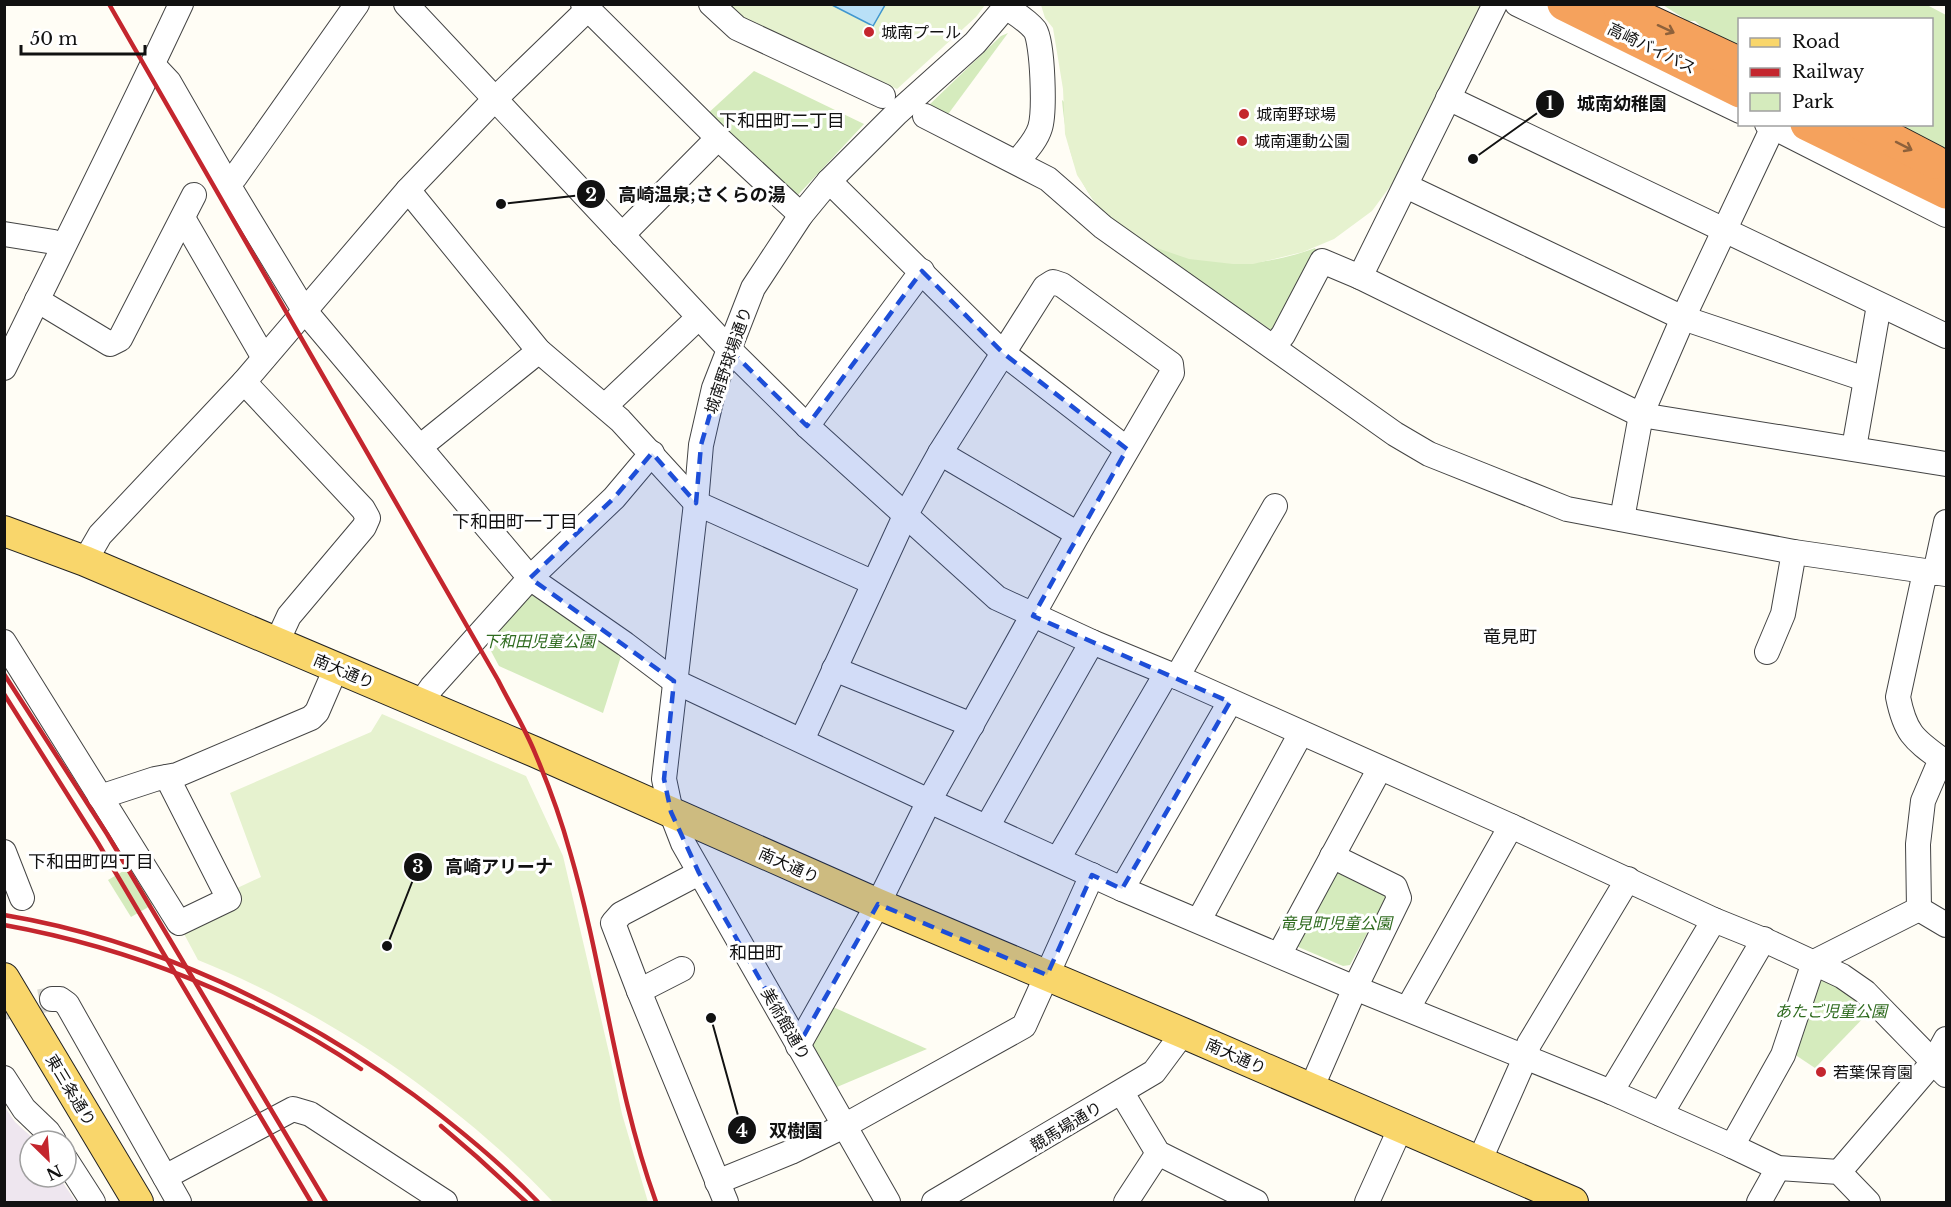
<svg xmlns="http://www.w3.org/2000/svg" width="1951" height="1207" font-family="'Libre Baskerville','Noto Sans JP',serif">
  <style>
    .industrial { fill: #eee6ef }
    .green { fill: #d5ebbd }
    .pitch { fill: #e6f2cf }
    .water { fill: #b9e0f7; stroke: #3f96cf; stroke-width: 1.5 }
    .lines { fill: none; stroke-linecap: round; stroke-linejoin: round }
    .minor-tunnel { stroke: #dbdad3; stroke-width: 24; stroke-dasharray: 24 12; stroke-linecap: butt }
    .minor-casing { stroke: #444; stroke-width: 26 }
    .major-casing { stroke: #222; stroke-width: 32 }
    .highway-casing { stroke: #222; stroke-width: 35 }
    .minor { stroke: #fff; stroke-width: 24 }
    .major { stroke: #f9d66b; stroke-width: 30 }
    .highway { stroke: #f5a25d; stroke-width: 33 }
    .rail { stroke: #c4262e; stroke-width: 4.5 }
    .oneway { stroke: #8e613b }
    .marked { fill: #1d4ed8; fill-opacity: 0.2; stroke: #1d4ed8; stroke-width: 4.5; stroke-dasharray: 12 8; stroke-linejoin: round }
    .poi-dot { fill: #c4262e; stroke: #fff; stroke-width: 2 }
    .labels { text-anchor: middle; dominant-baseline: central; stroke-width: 6; stroke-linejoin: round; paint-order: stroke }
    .poi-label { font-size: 16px; fill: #111; stroke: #fff; text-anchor: start }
    .street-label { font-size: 16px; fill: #111; stroke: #fff }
    .park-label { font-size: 16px; font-style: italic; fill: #2f6b1f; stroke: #fff }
    .neighbourhood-label { font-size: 18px; fill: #111; stroke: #fff }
    .leader { fill: none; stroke: #111; stroke-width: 2 }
    .callout-dot { fill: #111; stroke: #fff; stroke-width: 2 }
    .mark-label { font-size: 18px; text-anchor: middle; font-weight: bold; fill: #fff }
    .callout-label { font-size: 18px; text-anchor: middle; font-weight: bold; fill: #111; stroke: #fff; stroke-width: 6; stroke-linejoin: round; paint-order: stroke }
  </style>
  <rect width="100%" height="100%" fill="#fffdf5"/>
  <path class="industrial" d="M4,1106L15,1122L36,1141H30V1177H59L76,1202H5Z"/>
  <g class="green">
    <path d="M1663,5H1927L1946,15V162L1873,125L1932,124V20H1740L1739,55L1722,46L1695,21H1688Z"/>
    <path d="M1008,33L946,117L928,106L1001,36Z"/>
    <path d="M754,71L864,124L797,196L705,116Z"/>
    <path d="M1062,100L1234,264C1261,263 1289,258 1315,248L1318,254L1277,328L1271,330L1251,316L1248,320L1151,250V246C1087,213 1068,169 1062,100Z"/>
    <path d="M535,587L622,653L603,713L499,666L484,638Z"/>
    <path d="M137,863L159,901L131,917L108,880Z"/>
    <path d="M1333,863L1388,894L1350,965L1343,966L1289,943Z"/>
    <path d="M1814,972L1837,982L1870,1011L1815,1068L1788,1050Z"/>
    <path d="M833,1007L927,1049L837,1087L811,1046Z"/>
  </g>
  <g class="pitch">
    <path d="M1489,4L1397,177L1372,211L1334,239L1303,252L1253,264H1233L1189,259L1151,246L1139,240L1105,213L1092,198L1077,175L1065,134L1063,89L1053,28L1045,18L1041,5Z"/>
    <path d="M724,5H985L976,17L897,89L751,26Z"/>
    <path d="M382,714L526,776L563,856L610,1057L622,1114L648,1202H553C459,1102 326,1011 198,960L183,932L240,907L233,890L261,877L230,793L371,732Z"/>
  </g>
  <path class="water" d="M832,5L885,4V5L873,26Z"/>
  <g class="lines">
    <path class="minor-tunnel" d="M4,1008L52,999"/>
    <g class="minor-casing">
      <g id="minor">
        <path d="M406,4L729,349L807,426L997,598L1092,642L1177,677L1511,826L1714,920L1771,943L1842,976L1865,992L1946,1075"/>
        <path d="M583,4L718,138L801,215"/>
        <path d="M711,4L737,28L883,96"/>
        <path d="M1517,4L1740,111"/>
        <path d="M1006,7C1016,14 1027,20 1035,30C1043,43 1045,113 1040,128C1036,141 1025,152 1017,162"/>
        <path d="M153,65L169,82L227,183L304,310L530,578L625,644L674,681L929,801L1122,889L1355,988L1611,1092L1732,1146L1778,1168L1839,1172L1868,1202"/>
        <path d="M1448,98L1946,336"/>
        <path d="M925,116L1048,179L1103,227L1395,434L1429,454L1567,509L1794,552L1946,574"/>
        <path d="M1767,124L1946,215"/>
        <path d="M829,181L1003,353L1127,449"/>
        <path d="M227,183L235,177L357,4"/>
        <path d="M1406,186L1683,318L1865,379"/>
        <path d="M408,190L539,351L620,420L696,503L874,583"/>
        <path d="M183,218L264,358"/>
        <path d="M4,234L54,242L61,249"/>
        <path d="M622,235L718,138"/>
        <path d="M1360,277L1495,4"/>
        <path d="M37,300L110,344L120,339L194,195"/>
        <path d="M1274,346L1283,335L1322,261L1360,277L1641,415L1946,464"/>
        <path d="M4,368C63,247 124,126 181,4"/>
        <path d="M244,382L363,509L368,518L364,527L289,616L277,642"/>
        <path d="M605,406L698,318"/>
        <path d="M807,426L922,271"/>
        <path d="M421,446L539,351"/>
        <path d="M1854,448L1879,305"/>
        <path d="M940,453L1078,534"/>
        <path d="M1622,519L1641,415L1683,318L1773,127"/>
        <path d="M85,561L100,535L244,382L408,190L495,99L588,9"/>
        <path d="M1935,573L1946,522"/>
        <path d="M4,642L179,923L229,899L167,777"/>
        <path d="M1767,652L1783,614L1794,552"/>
        <path d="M834,669L972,725"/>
        <path d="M1177,677L1275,506"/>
        <path d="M420,704L432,687L530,578L614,498L652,453"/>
        <path d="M100,797L155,779L177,775L311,718L317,712L336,668"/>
        <path d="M987,827L1092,642"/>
        <path d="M4,852L22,898"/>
        <path d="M1058,859L1166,674"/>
        <path d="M699,873L621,914L613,923L639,991L726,1202"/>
        <path d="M1122,889L1230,702"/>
        <path d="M1919,909L1946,925"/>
        <path d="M1199,920L1301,733"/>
        <path d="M1279,955L1380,768"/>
        <path d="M639,991L682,969"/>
        <path d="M52,999H60L67,1004L179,1202"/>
        <path d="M1408,1008L1511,826"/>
        <path d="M798,1046L878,904L929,801L1078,534L1172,373L1171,364L1062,285L1053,282L1045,287L940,453L905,516L802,740"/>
        <path d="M4,1078L24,1109L48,1132L54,1141"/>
        <path d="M1311,1089L1355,988L1399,898L1395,887L1332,856"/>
        <path d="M1611,1092L1714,920"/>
        <path d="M1122,1093L1158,1153L1256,1202"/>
        <path d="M1661,1114L1764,939"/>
        <path d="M1732,1146L1783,1055L1814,962L1919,909L1918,844L1923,801L1941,759C1913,739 1905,732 1898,697L1925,572"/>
        <path d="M66,1160L93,1202"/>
        <path d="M1479,1162L1525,1058L1529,1044L1628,879"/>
        <path d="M1839,1172L1934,1061L1946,1039"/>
        <path d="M165,1177L293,1109L310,1114L445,1202"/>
        <path d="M717,1182L791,1152L844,1126L1024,1026L1092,875"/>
        <path d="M888,1202L683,843L671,812L664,779L696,503L701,445L714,388L753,288L801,215L829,181L897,113L975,43L1008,4"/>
        <path d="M934,1202L1154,1072L1183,1033"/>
        <path d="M1126,1202L1158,1153"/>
        <path d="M1367,1202L1400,1129"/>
        <path d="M1759,1202L1778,1168"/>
      </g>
    </g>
    <g class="major-casing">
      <g id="major">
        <path d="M4,531L85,561L535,752L878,904L1183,1033L1573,1202"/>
        <path d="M4,978L138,1202"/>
      </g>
    </g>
    <g class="highway-casing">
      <g id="highway">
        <path d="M1564,4L1740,91"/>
        <path d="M1620,8L1740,64"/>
        <path d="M1807,124L1946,192"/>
        <path d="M1862,124L1935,162"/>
      </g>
    </g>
    <use href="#minor" class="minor"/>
    <use href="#major" class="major"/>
    <use href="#highway" class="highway"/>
    <g class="rail">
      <path d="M109,4L498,680C510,704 525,728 535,753C549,786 561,819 570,852C604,968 615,1089 656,1202"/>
      <path d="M4,674L107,834L326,1202"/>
      <path d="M4,694L98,843L311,1202"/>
      <path d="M4,915C153,940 293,1007 414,1095C458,1128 500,1162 538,1202"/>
      <path d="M4,925C131,948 254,997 361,1069"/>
      <path d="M441,1126L477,1157L526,1202"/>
    </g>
  </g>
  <defs><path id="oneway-shaft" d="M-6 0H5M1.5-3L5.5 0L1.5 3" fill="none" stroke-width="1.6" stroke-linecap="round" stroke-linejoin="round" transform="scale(1.5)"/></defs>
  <g class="oneway">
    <use href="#oneway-shaft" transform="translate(1666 29) rotate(25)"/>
    <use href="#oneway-shaft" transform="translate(1904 146) rotate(27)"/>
  </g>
  <path class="marked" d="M922,271L1003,353L1127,449L1033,616L1230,702L1122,889L1092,875L1047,975L878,904L798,1046L699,873L671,812L664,779L674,681L530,578L614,498L652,453L696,503L701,445L729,349L807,426Z"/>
  <g class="poi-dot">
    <circle cx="869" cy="32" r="6"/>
    <circle cx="1244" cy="114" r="6"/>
    <circle cx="1242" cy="141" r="6"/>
    <circle cx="1821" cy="1072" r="6"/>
  </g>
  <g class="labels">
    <g class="poi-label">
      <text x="881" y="32">城南プール</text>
      <text x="1256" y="114">城南野球場</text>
      <text x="1254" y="141">城南運動公園</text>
      <text x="1833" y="1072">若葉保育園</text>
    </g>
    <g class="street-label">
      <text transform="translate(1652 48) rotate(26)">高崎バイパス</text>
      <text transform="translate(728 360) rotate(-71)">城南野球場通り</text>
      <text transform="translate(344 671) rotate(23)">南大通り</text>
      <text transform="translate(789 865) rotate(24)">南大通り</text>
      <text transform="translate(786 1024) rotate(60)">美術館通り</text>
      <text transform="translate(1236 1056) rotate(24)">南大通り</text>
      <text transform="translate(71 1090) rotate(59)">東三条通り</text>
      <text transform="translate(1066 1126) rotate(-31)">競馬場通り</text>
    </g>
    <g class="park-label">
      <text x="539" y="641">下和田児童公園</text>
      <text x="1336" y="923">竜見町児童公園</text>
      <text x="1831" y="1011">あたご児童公園</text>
    </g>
    <g class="neighbourhood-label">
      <text x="782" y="121">下和田町二丁目</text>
      <text x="515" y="522">下和田町一丁目</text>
      <text x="1510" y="637">竜見町</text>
      <text x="91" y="862">下和田町四丁目</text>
      <text x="756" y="953">和田町</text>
    </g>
  </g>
  <path class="leader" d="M1473 159L1550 104M501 204L591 194M387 946L418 867M711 1018L742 1130"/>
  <g class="callout-dot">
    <circle cx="1473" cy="159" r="6"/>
    <circle cx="501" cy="204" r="6"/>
    <circle cx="387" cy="946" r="6"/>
    <circle cx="711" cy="1018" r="6"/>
    <circle cx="1550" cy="104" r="15"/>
    <circle cx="591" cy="194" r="15"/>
    <circle cx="418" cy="867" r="15"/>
    <circle cx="742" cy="1130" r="15"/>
  </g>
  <g class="mark-label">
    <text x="1550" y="110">1</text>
    <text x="591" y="201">2</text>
    <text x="418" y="873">3</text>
    <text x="742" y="1137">4</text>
  </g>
  <g class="callout-label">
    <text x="1622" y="110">城南幼稚園</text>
    <text x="702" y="201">高崎温泉;さくらの湯</text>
    <text x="499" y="873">高崎アリーナ</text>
    <text x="796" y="1137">双樹園</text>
  </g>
  <rect width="1951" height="1207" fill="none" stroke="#111111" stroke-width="12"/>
  <rect x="1738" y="18" width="195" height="108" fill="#ffffff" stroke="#a0a0a0" stroke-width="1.5"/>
  <rect x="1750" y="38" width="30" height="9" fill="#f9d66b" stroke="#a0a0a0" stroke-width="1.5"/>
  <text x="1792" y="48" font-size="18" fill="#111111">Road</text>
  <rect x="1750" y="68" width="30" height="9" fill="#c4262e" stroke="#a0a0a0" stroke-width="1.5"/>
  <text x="1792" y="78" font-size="18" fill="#111111">Railway</text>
  <rect x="1750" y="93" width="30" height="18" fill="#d5ebbd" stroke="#a0a0a0" stroke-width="1.5"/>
  <text x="1792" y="108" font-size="18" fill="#111111">Park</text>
  <g transform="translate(48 1159) rotate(155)"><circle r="28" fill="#ffffff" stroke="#a0a0a0" stroke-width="1.5"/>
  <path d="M0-4.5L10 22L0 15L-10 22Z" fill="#c4262e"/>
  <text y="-9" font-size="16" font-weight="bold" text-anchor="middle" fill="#111111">N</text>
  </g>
  <path d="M21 45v9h124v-9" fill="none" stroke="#111111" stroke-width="3"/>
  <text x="30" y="45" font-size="18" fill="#111111" stroke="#ffffff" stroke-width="4.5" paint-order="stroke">50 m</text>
</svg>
